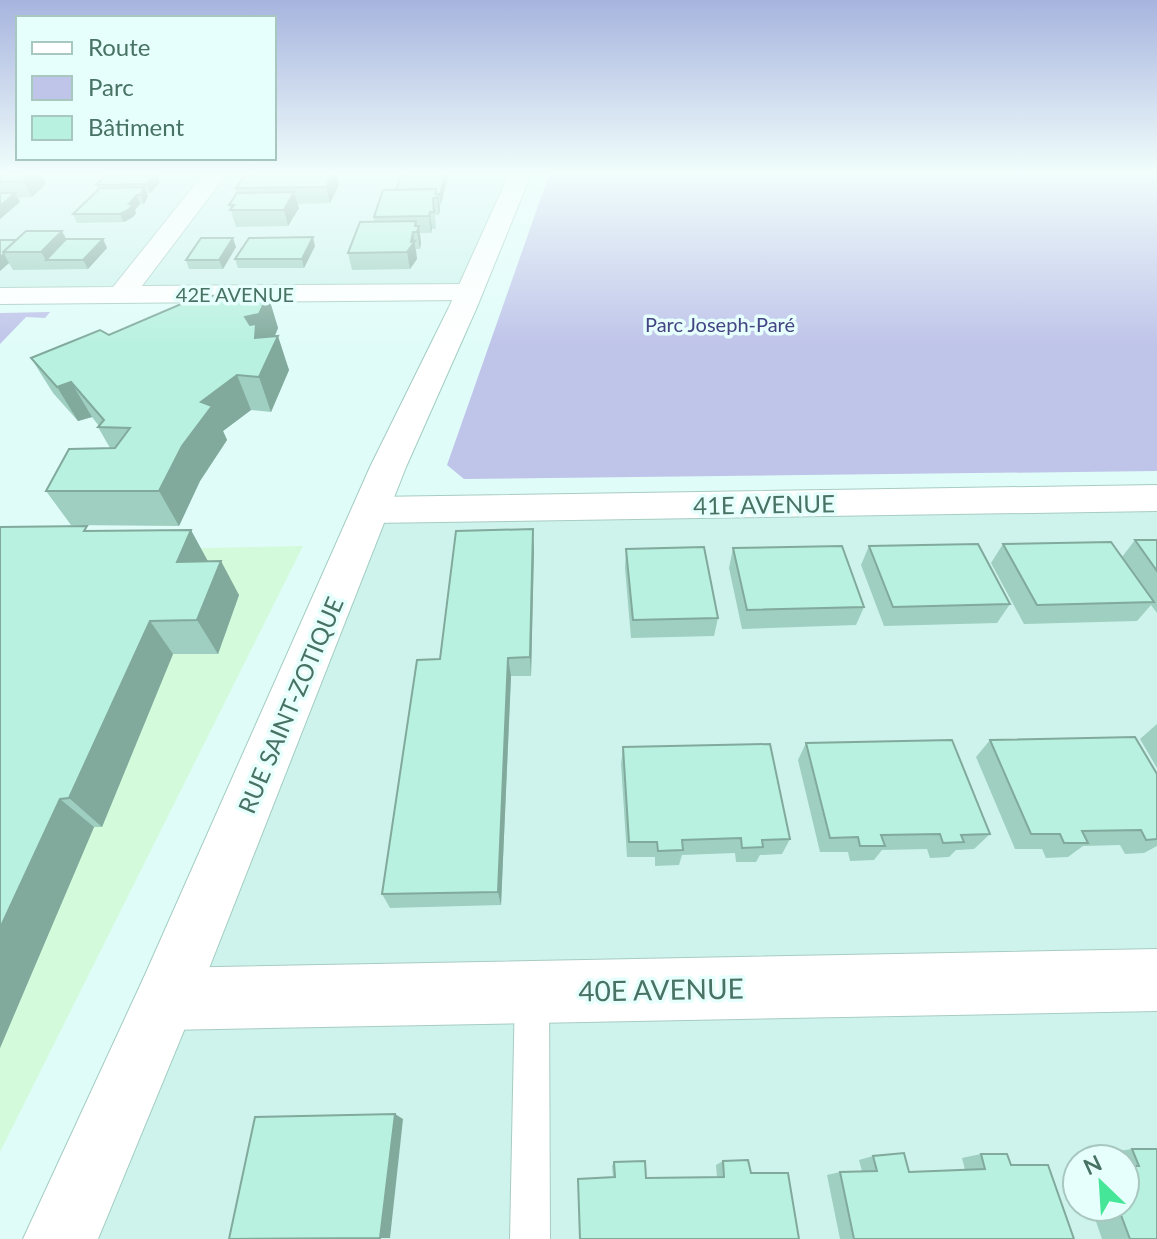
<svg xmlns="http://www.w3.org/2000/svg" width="1157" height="1239" font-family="Lato,sans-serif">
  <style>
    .residential { fill: #cef3ed; fill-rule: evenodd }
    .medical { fill: #d3fada }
    .green { fill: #bfc4e9 }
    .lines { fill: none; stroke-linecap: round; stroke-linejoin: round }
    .lane-casing { stroke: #a7ccc2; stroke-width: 2 }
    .street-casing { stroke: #a7ccc2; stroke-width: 2 }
    .secondary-casing { stroke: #a2cdc1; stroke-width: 2 }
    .lane { fill: #fff; fill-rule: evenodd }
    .street { fill: #fff; fill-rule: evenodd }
    .secondary { fill: #fff; fill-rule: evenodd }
    .wall { fill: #9ecfc0 }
    .shaded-wall { fill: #81a99c }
    .building { fill: #b8f1df; stroke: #81a99c; stroke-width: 2 }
    .labels { text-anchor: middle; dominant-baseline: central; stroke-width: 7; stroke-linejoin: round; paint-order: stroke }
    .far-street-label { font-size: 20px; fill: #487263; stroke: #e6fffc }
    .far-park-label { font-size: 20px; fill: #454583; stroke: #e6fffc }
    .street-label { font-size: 24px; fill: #487263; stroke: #e6fffc }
    .near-street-label { font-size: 28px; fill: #487263; stroke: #e6fffc }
  </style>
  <rect width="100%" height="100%" fill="#e0fcf9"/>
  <g class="residential">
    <path d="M0,172H521L469,292L0,297Z"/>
    <path d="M1157,484V1239H53L371,510ZM1077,1159H1125V1207H1077Z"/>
  </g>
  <path class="medical" d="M303,546L0,1152V552Z"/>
  <g class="green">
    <path d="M550,172H1157V471L464,479L447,465Z"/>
    <path d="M50,312L45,318L26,317L0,344V313Z"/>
  </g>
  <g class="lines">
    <g class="lane-casing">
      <path id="lane" d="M532,975L544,980L549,992L550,1239H510L515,992L520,980Z"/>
    </g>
    <g class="street-casing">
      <g id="street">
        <path d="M205,172H228L142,286L469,284L479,286L483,292L479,298L469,300L0,304V288L113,287Z"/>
        <path d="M1157,485V511L371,523L357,519L352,510L357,501L371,497Z"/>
        <path d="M1157,949V1011L166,1030L144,1021L135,999L144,977L166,968Z"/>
      </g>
    </g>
    <g class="secondary-casing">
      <path id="secondary" d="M510,172H532L477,307L406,467L197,999L98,1239H23L144,977L370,467L449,307Z"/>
    </g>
    <use href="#lane" class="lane"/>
    <use href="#street" class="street"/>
    <use href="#secondary" class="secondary"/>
  </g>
  <g class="wall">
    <path d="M0,172H67H40L46,184L32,197L18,198L20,202L0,219Z"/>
    <path d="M82,172H122L120,174H83Z"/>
    <path d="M129,172H185L183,174H157L160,182L151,193H146L148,196L144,204H140L135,210L136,213L133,217L124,222L77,223L73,214L98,190L96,185L130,174Z"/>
    <path d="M247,172H336L339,185L330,203L297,204L299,208L288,226L236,227L229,205L237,193L236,188Z"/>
    <path d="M402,172H449L441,204H440L439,215H435L436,229H432L431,233H420L421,243L420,249H416L417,259L410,269L352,270L348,253L374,222V217L396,190Z"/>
    <path d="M103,239L107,248L88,269L13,270L9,263L0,271V240Z"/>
    <path d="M315,246L304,268H238L235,259Z"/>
    <path d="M236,247L223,269H189L186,260Z"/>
    <path d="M268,295L278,328L275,336L289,370L271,412L251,410L223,431L227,440L200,481L179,526L71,525L46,491L110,448L98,427L99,426L92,417L78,421L53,393L31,358Z"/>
    <path d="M91,531L209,561L239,595L218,654H173L102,827H94L0,1048Z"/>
    <path d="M1135,540H1157V613L1151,605L1137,621L1024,624L991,563L1003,544L1122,557Z"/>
    <path d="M869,546L1010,604L997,623L884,626L861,565Z"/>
    <path d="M733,548L864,607L856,625L742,629L729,568Z"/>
    <path d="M534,549L531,676H511L501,905L390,908L382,894L440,659Z"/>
    <path d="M626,549L718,618L714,636L631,638L625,568Z"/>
    <path d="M1157,724V768L1140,739Z"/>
    <path d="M990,740L1157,774V846L1144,853L1125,854L1120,845L1083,846L1068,857L1046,858L1042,849H1015L976,757Z"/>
    <path d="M806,743L990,834L974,849L956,850L949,857L930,858L927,849L882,850L874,860L850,861L848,852H820L798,760Z"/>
    <path d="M623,747L790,839L782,854L760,855L756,862H736L735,853L682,855L679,865L655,866V857H627L621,764Z"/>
    <path d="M1132,1149H1157V1239H1102L1091,1207H1125V1159H1108L1105,1153Z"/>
    <path d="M981,1154L1011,1165L1074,1239H840L827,1175L840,1172L862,1171L859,1160L873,1156L909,1172L965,1170L962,1158Z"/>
    <path d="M723,1161L751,1173L799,1239L613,1177L612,1166L614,1162L646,1178L717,1177L716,1165Z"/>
  </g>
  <g class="shaded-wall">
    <path d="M33,172H40L46,184L32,197L23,181Z"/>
    <path d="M334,172H336L339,185L330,203L326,187Z"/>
    <path d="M446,172H449V173L441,204L440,195Z"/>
    <path d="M156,174L160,182L151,193L147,184Z"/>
    <path d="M144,187L148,196L144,204L141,195Z"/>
    <path d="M294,192L299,208L288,226L284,210Z"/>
    <path d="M15,193L20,202L0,219V206Z"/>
    <path d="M438,194L440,210L439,215L437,198Z"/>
    <path d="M137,195L140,204L135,210L136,213L133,217L124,222L120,214Z"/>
    <path d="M430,212L432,229L431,233L429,216Z"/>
    <path d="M416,221L417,231L419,226L421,243L420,249L417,232L415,226Z"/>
    <path d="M62,231L71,248L46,260L41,252Z"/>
    <path d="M413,232L417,259L410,269L407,252Z"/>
    <path d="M313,237L315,246L304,268L302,259Z"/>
    <path d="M233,238L236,247L223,269L219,260Z"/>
    <path d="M103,239L107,248L88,269L83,260Z"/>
    <path d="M4,254L9,263L0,271V257Z"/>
    <path d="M268,295L278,328L270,347L278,336L289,370L271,412L259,377L245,317Z"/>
    <path d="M237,375L251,410L223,431L227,440L200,481L179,526L159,491L201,402Z"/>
    <path d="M71,382L92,417L78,421L57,387Z"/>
    <path d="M533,529L534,549L531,676L530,657Z"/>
    <path d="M191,530L210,565L177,562Z"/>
    <path d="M221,561L239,595L218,654L197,620Z"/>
    <path d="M150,621L173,654L102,827L69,798Z"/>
    <path d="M508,658L511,676L501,905L498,892Z"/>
    <path d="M60,799L94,827L0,1048V928Z"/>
    <path d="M395,1114L403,1119L390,1238H380Z"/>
  </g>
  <g class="building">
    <path d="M0,172H33L23,181L0,182Z"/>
    <path d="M247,172H334L326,187L236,188Z"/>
    <path d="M402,172H446L440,195L436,194V189L396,190Z"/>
    <path d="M156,174L147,184L96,185L106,175Z"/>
    <path d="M144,187L141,195H137L129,204H133L129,209L120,214H73L100,188Z"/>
    <path d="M436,189L435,194H438L437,198H433L434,212H430L429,216L374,217L383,190Z"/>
    <path d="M294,192L284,210H230L234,205H229L237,193Z"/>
    <path d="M0,193H15L0,206Z"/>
    <path d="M416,221L415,226H419L417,232H413L411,242L415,241L407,252L348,253L360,222Z"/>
    <path d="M26,231H62L41,252H3Z"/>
    <path d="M313,237L302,259H235L249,238Z"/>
    <path d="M201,238H233L219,260H186Z"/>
    <path d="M66,239H103L83,260H46Z"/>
    <path d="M0,240H16L3,252L4,254L0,257Z"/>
    <path d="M268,295L259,314L245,317L250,325L256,324L255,338L278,336L259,377L237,375L201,402L212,406L182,446L159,491H46L69,449L115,448L130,428L98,427L104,420L71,382L57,387L31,358L100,330L109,335L186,302L190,296Z"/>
    <path d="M87,526L84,531L191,530L177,562L221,561L197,620L150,621L69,798L60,799L0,928V527Z"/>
    <path d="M533,529L530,657L508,658L498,892L382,894L417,660L440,659L456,531Z"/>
    <path d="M1135,540H1157V571Z"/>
    <path d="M1111,542L1154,602L1037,605L1003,544Z"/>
    <path d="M978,544L1010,604L893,607L869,546Z"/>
    <path d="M842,546L864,607L747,610L733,548Z"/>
    <path d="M704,547L718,618L633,620L626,549Z"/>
    <path d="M1135,737L1157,774V839L1146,840L1141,830L1082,831L1088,843H1064L1060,834H1031L990,740Z"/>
    <path d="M952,740L990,834L961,835L964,842L943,843L940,834L881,835L885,846H860L858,837L830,838L806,743Z"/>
    <path d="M770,744L790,839L762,840L763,847L742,848L741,838L682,840L683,850L658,851L657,842H629L623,747Z"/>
    <path d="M395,1114L380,1238L229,1239L255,1117Z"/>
    <path d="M1132,1149H1157V1239H1130L1118,1207H1125V1166H1139Z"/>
    <path d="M904,1153L909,1172L985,1169L981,1154H1007L1011,1165H1048L1074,1239H854L840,1172L877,1171L873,1156Z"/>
    <path d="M748,1160L751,1173H788L799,1239H580L578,1179L615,1177L614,1162L645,1161L646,1178L724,1177L723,1161Z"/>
  </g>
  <linearGradient id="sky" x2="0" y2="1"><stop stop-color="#a7b4de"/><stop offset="0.5" stop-color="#f1fefc"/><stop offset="1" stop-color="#f1fefc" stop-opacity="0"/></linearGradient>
  <rect width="1157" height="346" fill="url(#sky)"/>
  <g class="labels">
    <g class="far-street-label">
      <text x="235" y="294">42E AVENUE</text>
    </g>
    <g class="far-park-label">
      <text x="720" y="324">Parc Joseph-Paré</text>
    </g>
    <g class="street-label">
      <text transform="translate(764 504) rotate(-1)">41E AVENUE</text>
      <text transform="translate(290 705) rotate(-67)">RUE SAINT-ZOTIQUE</text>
    </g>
    <g class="near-street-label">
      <text transform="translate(661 989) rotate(-1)">40E AVENUE</text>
    </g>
  </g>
  <rect x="16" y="16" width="260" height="144" fill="#e6fffc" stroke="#a7c7bf" stroke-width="2"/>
  <rect x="32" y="42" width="40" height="12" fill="#ffffff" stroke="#a7c7bf" stroke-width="2"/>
  <text x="88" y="56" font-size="24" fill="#487263">Route</text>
  <rect x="32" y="76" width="40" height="24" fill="#bfc4e9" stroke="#a7c7bf" stroke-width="2"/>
  <text x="88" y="96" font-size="24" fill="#487263">Parc</text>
  <rect x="32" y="116" width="40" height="24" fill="#b8f1df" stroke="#a7c7bf" stroke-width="2"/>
  <text x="88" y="136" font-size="24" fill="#487263">Bâtiment</text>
  <g transform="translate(1101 1183) rotate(335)"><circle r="38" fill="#e6fffc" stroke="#a7c7bf" stroke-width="2"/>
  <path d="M0-6L14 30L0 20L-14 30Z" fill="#45e698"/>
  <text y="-12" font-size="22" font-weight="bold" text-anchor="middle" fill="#487263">N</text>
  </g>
</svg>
